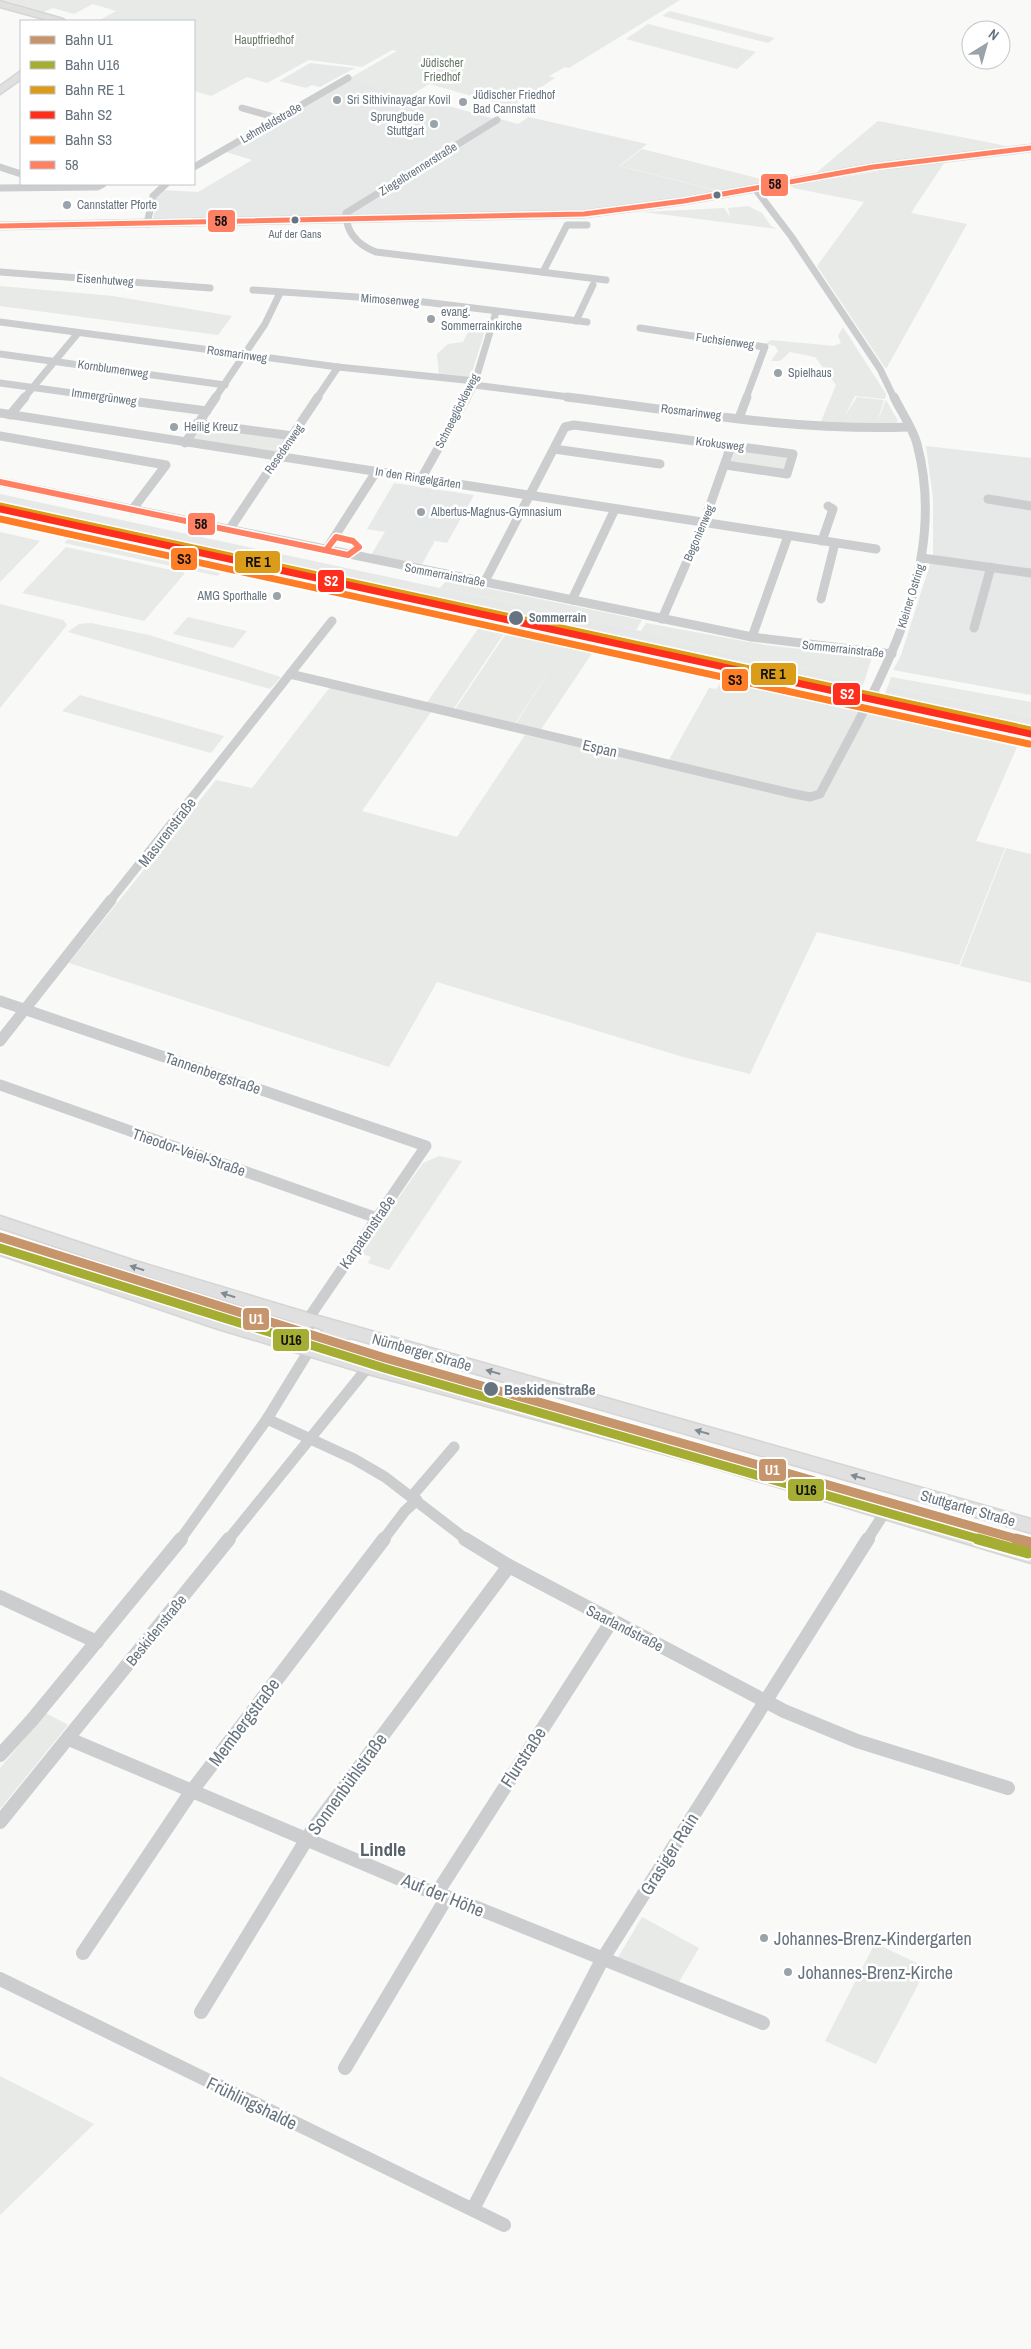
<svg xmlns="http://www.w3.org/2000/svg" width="1031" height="2349" font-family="'Archivo Narrow',sans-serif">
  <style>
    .built { fill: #e7e9e8 }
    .green { fill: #e7eae6 }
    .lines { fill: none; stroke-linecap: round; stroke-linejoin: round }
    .secondary-casing { stroke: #d5d5d6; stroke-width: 3 }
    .street-far3 { stroke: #cbcdce; stroke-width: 7 }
    .street-far2 { stroke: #cbcdce; stroke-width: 9 }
    .street-far1 { stroke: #cbcdce; stroke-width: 11 }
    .street { stroke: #cbcdce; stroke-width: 14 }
    .secondary { fill: #e0e0e1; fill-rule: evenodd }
    .bus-1-far1-casing { stroke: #fff; stroke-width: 8 }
    .bus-1-casing { stroke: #fff; stroke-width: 9 }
    .bus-1-far1 { stroke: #ff8062; stroke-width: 5 }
    .bus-1 { stroke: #ff8062; stroke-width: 6 }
    .rail-1-far1-casing { stroke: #fff; stroke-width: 12 }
    .rail-1-casing { stroke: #fff; stroke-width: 15 }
    .rail-2-far1-casing { stroke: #fff; stroke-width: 12 }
    .rail-2-casing { stroke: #fff; stroke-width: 15 }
    .rail-3-casing { stroke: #fff; stroke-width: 10 }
    .rail-4-casing { stroke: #fff; stroke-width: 10 }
    .rail-5-casing { stroke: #fff; stroke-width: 10 }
    .rail-1-far1 { stroke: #c7956c; stroke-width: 9 }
    .rail-1 { stroke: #c7956c; stroke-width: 11 }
    .rail-2-far1 { stroke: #a5ae32; stroke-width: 9 }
    .rail-2 { stroke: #a5ae32; stroke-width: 11 }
    .rail-3 { stroke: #da9c19; stroke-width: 7 }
    .rail-4 { stroke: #ff2e1d; stroke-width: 7 }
    .rail-5 { stroke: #ff7d24; stroke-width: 7 }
    .oneway { fill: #7f8a93 }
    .poi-dot { fill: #9aa3a9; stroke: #fff; stroke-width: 2 }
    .bus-dot { fill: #67747f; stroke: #fff; stroke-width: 2 }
    .labels { text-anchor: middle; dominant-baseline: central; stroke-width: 5; stroke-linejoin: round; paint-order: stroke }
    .far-bus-label { font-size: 11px; fill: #67747f; stroke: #fff }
    .far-park-label { font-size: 12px; fill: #687866; stroke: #fff }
    .far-poi-label { font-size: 12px; fill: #67747f; stroke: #fff; text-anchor: start }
    .far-street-label { font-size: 12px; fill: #67747f; stroke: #fff }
    .far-stop-label { font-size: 12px; font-weight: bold; fill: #67747f; stroke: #fff; text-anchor: start }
    .street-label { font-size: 15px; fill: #67747f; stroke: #fff }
    .stop-label { font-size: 15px; font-weight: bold; fill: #67747f; stroke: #fff; text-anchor: start }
    .near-street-label { font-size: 18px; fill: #67747f; stroke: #fff }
    .near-poi-label { font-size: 18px; fill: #67747f; stroke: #fff; text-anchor: start }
    .near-neighbourhood-label { font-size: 19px; font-weight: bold; fill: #59626b; stroke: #fff }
    .line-badge { stroke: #fff; stroke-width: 2 }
    .badge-label { font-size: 14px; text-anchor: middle; font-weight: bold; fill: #fff }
    .pale-badge-label { font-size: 14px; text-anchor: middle; font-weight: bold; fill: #111 }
  </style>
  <rect width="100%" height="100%" fill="#f9f9f8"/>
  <g class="built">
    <path d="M310,63L355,68L320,87L312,85L306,88L279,81Z"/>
    <path d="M350,78L498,120L500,119L518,124L529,117L647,144L619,166L722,192L635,206L550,214L153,221L156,196L160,190L198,192L252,160L226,152Z"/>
    <path d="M926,446L1031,458V695L893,670L901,655L933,555V499Z"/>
    <path d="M394,483L474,495L447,543L435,541L422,564L371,555L385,532L367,529Z"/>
    <path d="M0,494L641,631L665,637L664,639L864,682L855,699L637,651L619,648L617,650L354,591L356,588L0,513Z"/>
    <path d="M888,686L1031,717V739L879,705Z"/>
  </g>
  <g class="green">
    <path d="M3,0H680L569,68L565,67L549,76L555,78L511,107L429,84L410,96L350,78L397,51L392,50L362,67L309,60L267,83L247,77L211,96L194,91V21H98L116,11L93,4L74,14L53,8L44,12Z"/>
    <path d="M670,11L775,38L768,43L662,16Z"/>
    <path d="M648,24L756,52L737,69L626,39Z"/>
    <path d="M878,121L1007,146L816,173Z"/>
    <path d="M642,149L773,182L723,192L620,166Z"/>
    <path d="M946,160L911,213L967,224L886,369L817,266L864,202L793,188L792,186Z"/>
    <path d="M748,206L762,213L771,226L777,229L643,212L724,208L730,217L728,208Z"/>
    <path d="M0,286L113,296L232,316L218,335L0,306Z"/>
    <path d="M473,322L487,324L470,379L439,376L437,354L448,344L463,342Z"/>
    <path d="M843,327L886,394L885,399L855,396L844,417L857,397L884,400L877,422L886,400L898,421L892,425L820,424L836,385L815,357L790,352L780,361H771L778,351L775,346L765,344L771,340L834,346L841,343L838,336Z"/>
    <path d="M197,423L293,436L278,456L185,443Z"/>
    <path d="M731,446L793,454L787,474L726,465Z"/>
    <path d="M0,532L40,541L0,582Z"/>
    <path d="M68,539L220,573L218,576L64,543Z"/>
    <path d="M66,547L185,573L144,621L22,593Z"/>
    <path d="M447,580L642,620L636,630L440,588Z"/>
    <path d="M0,604L63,620L67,625L0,708Z"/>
    <path d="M188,617L247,631L233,648L173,634Z"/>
    <path d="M91,623L149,635L281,677L270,689L68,632L79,624Z"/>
    <path d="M482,623L507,629L453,710L426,704Z"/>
    <path d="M646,623L765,645L872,657L864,682L663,639L664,637L641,631Z"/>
    <path d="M509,629L595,649L540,731L515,725L556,660L514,725L454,711Z"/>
    <path d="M637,651L855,699L851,706H848L634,657Z"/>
    <path d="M891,677L1031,702V717L888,686Z"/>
    <path d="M723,680L1017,747L976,841L1005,848L959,965L817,932L750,1074L683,1057L437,982L389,1067L69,963L216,780L252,788L330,687L431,712L362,811L457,837L525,735L665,767L709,688L716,689Z"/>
    <path d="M80,695L224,736L211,753L62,711Z"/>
    <path d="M879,705L1031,739V748L875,713Z"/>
    <path d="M1006,848L1031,854V983L960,966Z"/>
    <path d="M439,1156L462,1161L389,1270L368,1263L371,1257L360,1253L423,1163Z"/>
    <path d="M46,1713L68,1725L0,1809V1768Z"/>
    <path d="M642,1917L699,1948L679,1982L617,1959Z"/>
    <path d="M875,1943L927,1968L876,2064L825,2041Z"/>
    <path d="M0,2076L94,2124L0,2215Z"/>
  </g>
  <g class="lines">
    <g class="secondary-casing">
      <g id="secondary">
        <path d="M0,1L63,19L65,21H51L0,7Z"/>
        <path d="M21,71V79L0,94V86Z"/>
        <path d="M1031,145V151L873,170L684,204L584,217L0,229V223L584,211L684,198L873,164Z"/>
        <path d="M0,1216L132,1260L308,1313L1031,1519V1533L351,1338L330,1342L324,1347L708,1452L1031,1547V1563L708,1466L368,1374L218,1329L0,1255V1243L266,1330L286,1327L295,1322L120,1268L0,1228ZM312,1326L324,1330L307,1342L293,1338L302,1334Z"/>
      </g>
    </g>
    <g class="street-far3">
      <path d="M242,108L278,118"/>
      <path d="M497,120L346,213C346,233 358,245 376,252L606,280"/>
      <path d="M0,167L21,174"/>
      <path d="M194,167L348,78"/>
      <path d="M0,188L97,187L103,184"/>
      <path d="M756,190L791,236L880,369L894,398"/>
      <path d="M147,224L153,196L166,184"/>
      <path d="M0,272L210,288"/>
      <path d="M543,272L567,225H587"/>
      <path d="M253,290L416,301L587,322"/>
      <path d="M576,321L593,285"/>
      <path d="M0,322L338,367L475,381"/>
      <path d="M640,328L765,347L746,398"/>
      <path d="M0,354L225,385"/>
      <path d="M0,383L109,398"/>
      <path d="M474,385L577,398"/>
      <path d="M24,398L78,333"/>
      <path d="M215,398L265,324L280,293"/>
      <path d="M317,398L338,367"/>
      <path d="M467,398L474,385L496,312"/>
    </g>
    <g class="street-far2">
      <path d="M100,397L207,411"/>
      <path d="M567,397C680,411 794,431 908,427"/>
      <path d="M0,413L876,549"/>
      <path d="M10,415L25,397"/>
      <path d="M739,418L747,397"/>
      <path d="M197,423L293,436"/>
      <path d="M0,436L166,465L132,510"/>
      <path d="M185,443L216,397"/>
      <path d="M554,449L660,464"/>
      <path d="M421,479L467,397"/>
      <path d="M0,482L752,637L892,654"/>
      <path d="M988,499L1031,506"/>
      <path d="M229,530L318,397"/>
      <path d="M822,541L833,509L828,506"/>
      <path d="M326,550L376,472"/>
      <path d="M922,558L1031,573"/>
      <path d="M484,583L565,427L574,425L793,454L787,474L726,465"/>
      <path d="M821,599L835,543"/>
      <path d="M572,600L615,509"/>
      <path d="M662,619L704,522L731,446"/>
      <path d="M974,628L991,567"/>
      <path d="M752,637L788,536"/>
      <path d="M290,674L790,793L810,797L820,794C876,686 951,571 917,444C913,428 901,412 894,397"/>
      <path d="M110,901L332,621"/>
    </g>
    <g class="street-far1">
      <path d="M0,1001L426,1146L308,1319L310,1349L267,1419L180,1540"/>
      <path d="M0,1041L111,900"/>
      <path d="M0,1085L377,1218"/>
      <path d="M267,1419L354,1459L385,1477L467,1540"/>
      <path d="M412,1496L454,1447"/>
      <path d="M228,1540L368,1367"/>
      <path d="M383,1540L405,1511L417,1500"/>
      <path d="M867,1540L885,1512"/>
    </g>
    <g class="street">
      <path d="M465,1539L509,1566L784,1711L857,1741L1008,1788"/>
      <path d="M0,1597L97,1642"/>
      <path d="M69,1739L424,1889L467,1904L763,2023"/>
      <path d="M0,1755L32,1720L181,1539"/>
      <path d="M0,1822L229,1539"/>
      <path d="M437,1893L611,1622"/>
      <path d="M83,1953L191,1792L384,1539"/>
      <path d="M0,1979L504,2225"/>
      <path d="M201,2012L313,1829L509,1566"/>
      <path d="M345,2068L447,1897"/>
      <path d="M473,2209L602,1960L868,1539"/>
    </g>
    <use href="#secondary" class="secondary"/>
    <g class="bus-1-far1-casing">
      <path id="bus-1-far1" d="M0,226L584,214L684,201L873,167L1031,148"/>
    </g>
    <g class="bus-1-casing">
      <path id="bus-1" d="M0,482L348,555L359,547L353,541L336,537L326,550"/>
    </g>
    <use href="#bus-1-far1" class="bus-1-far1"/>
    <use href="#bus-1" class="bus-1"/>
    <g class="rail-1-far1-casing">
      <path id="rail-1-far1" d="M0,1237L385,1358L1020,1540"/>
    </g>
    <g class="rail-1-casing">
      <path id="rail-1" d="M1016,1539L1031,1543"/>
    </g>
    <g class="rail-2-far1-casing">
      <path id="rail-2-far1" d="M0,1248L384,1368L982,1540"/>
    </g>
    <g class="rail-2-casing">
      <path id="rail-2" d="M978,1539L1028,1553"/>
    </g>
    <g class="rail-3-casing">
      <path id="rail-3" d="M0,506L1031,730"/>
    </g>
    <g class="rail-4-casing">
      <path id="rail-4" d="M0,509L1031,734"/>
    </g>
    <g class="rail-5-casing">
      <path id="rail-5" d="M0,519L1029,744"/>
    </g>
    <use href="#rail-1-far1" class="rail-1-far1"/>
    <use href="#rail-1" class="rail-1"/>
    <use href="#rail-2-far1" class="rail-2-far1"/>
    <use href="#rail-2" class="rail-2"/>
    <use href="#rail-3" class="rail-3"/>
    <use href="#rail-4" class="rail-4"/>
    <use href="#rail-5" class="rail-5"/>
  </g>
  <defs><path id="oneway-solid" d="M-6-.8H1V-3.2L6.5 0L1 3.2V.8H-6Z" transform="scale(1.25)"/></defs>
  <g class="oneway">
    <use href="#oneway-solid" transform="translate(137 1268) rotate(-163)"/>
    <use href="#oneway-solid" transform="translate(228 1295) rotate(-163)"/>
    <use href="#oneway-solid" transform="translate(493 1372) rotate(-164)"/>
    <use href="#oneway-solid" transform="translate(702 1432) rotate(-164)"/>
    <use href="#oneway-solid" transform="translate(858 1477) rotate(-164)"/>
  </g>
  <g class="poi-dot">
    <circle cx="337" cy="100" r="5"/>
    <circle cx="463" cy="102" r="5"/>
    <circle cx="434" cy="124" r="5"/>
    <circle cx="67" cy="205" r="5"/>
    <circle cx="431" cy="319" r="5"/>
    <circle cx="778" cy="373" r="5"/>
    <circle cx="174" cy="427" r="5"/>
    <circle cx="421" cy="512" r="5"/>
    <circle cx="277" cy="596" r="5"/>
    <circle cx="764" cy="1938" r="5"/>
    <circle cx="788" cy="1972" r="5"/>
  </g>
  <g class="bus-dot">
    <circle cx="717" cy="195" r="4.5"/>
    <circle cx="295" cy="220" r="4.5"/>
    <circle cx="516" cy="618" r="8"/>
    <circle cx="491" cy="1389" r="8"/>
  </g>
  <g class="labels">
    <g class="far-bus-label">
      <text x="295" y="234">Auf der Gans</text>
    </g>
    <g class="far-park-label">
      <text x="264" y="40">Hauptfriedhof</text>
      <text x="442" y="63">Jüdischer<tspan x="442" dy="14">Friedhof</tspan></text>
    </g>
    <g class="far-poi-label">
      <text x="473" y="95">Jüdischer Friedhof<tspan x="473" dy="14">Bad Cannstatt</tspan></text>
      <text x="347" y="100">Sri Sithivinayagar Kovil</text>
      <text x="424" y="117" text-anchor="end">Sprungbude<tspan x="424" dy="14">Stuttgart</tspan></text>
      <text x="77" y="205">Cannstatter Pforte</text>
      <text x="441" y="312">evang.<tspan x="441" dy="14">Sommerrainkirche</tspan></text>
      <text x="788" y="373">Spielhaus</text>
      <text x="184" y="427">Heilig Kreuz</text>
      <text x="431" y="512">Albertus-Magnus-Gymnasium</text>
      <text x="267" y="596" text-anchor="end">AMG Sporthalle</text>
    </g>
    <g class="far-street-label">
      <text transform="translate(271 123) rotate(-30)">Lehmfeldstraße</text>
      <text transform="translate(418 169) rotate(-32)">Ziegelbrennerstraße</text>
      <text transform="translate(105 280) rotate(4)">Eisenhutweg</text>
      <text transform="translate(390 300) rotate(4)">Mimosenweg</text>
      <text transform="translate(725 341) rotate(8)">Fuchsienweg</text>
      <text transform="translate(237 354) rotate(8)">Rosmarinweg</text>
      <text transform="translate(113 369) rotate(8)">Kornblumenweg</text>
      <text transform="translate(104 397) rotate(8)">Immergrünweg</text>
      <text transform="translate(457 411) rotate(-63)">Schneeglöckleweg</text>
      <text transform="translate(691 412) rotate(7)">Rosmarinweg</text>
      <text transform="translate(720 444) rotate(7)">Krokusweg</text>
      <text transform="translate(284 449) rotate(-55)">Resedenweg</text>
      <text transform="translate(418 478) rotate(9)">In den Ringelgärten</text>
      <text transform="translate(699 533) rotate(-67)">Begonienweg</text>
      <text transform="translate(445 575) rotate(11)">Sommerrainstraße</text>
      <text transform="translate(911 596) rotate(-73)">Kleiner Ostring</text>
      <text transform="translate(843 649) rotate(6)">Sommerrainstraße</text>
    </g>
    <g class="far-stop-label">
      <text x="529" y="618">Sommerrain</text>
    </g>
    <g class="street-label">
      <text transform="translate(600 748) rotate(13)">Espan</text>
      <text transform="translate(167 832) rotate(-52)">Masurenstraße</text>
      <text transform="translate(213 1073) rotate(19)">Tannenbergstraße</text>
      <text transform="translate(189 1152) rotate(19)">Theodor-Veiel-Straße</text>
      <text transform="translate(367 1232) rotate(-55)">Karpatenstraße</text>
      <text transform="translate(422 1352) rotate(16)">Nürnberger Straße</text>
      <text transform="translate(968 1508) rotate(16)">Stuttgarter Straße</text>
      <text transform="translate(625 1628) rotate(27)">Saarlandstraße</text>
      <text transform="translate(156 1630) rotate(-51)">Beskidenstraße</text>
    </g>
    <g class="stop-label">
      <text x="504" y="1389">Beskidenstraße</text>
    </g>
    <g class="near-street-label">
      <text transform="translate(244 1722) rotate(-53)">Membergstraße</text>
      <text transform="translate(523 1757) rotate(-57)">Flurstraße</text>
      <text transform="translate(347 1784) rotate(-54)">Sonnenbühlstraße</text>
      <text transform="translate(669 1854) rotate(-58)">Grasiger Rain</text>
      <text transform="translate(443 1895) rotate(22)">Auf der Höhe</text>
      <text transform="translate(252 2103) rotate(26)">Frühlingshalde</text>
    </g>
    <g class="near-poi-label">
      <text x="774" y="1938">Johannes-Brenz-Kindergarten</text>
      <text x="798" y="1972">Johannes-Brenz-Kirche</text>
    </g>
    <g class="near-neighbourhood-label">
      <text x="383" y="1849">Lindle</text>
    </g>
  </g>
  <g class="line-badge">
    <rect x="760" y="173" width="29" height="24" rx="5" fill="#ff8062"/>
    <rect x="207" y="209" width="29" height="24" rx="5" fill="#ff8062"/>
    <rect x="187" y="512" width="29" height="24" rx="5" fill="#ff8062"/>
    <rect x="170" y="547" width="28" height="24" rx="5" fill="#ff7d24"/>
    <rect x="234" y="550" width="47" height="24" rx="5" fill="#da9c19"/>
    <rect x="317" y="569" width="28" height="24" rx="5" fill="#ff2e1d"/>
    <rect x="750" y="662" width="47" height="24" rx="5" fill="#da9c19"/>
    <rect x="721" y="668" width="28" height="24" rx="5" fill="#ff7d24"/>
    <rect x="832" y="682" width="29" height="24" rx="5" fill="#ff2e1d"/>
    <rect x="242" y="1307" width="28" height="24" rx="5" fill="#c7956c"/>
    <rect x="272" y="1328" width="38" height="24" rx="5" fill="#a5ae32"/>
    <rect x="758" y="1458" width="29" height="24" rx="5" fill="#c7956c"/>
    <rect x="787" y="1478" width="38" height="24" rx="5" fill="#a5ae32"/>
  </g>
  <g class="badge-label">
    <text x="331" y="586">S2</text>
    <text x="847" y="699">S2</text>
    <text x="256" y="1324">U1</text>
    <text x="772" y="1475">U1</text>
  </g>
  <g class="pale-badge-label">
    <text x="775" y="189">58</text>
    <text x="221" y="226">58</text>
    <text x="201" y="529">58</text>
    <text x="184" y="564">S3</text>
    <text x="258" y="567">RE 1</text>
    <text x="773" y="679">RE 1</text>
    <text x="735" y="685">S3</text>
    <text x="291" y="1345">U16</text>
    <text x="806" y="1495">U16</text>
  </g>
  <rect x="20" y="20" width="175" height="165" fill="#ffffff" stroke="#c2c7cc"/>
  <rect x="30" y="36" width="25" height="8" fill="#c7956c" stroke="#c2c7cc"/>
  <text x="65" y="45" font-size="15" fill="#67747f">Bahn U1</text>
  <rect x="30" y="61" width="25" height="8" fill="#a5ae32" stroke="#c2c7cc"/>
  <text x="65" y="70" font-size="15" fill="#67747f">Bahn U16</text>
  <rect x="30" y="86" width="25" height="8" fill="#da9c19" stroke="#c2c7cc"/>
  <text x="65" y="95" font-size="15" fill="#67747f">Bahn RE 1</text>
  <rect x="30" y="111" width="25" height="8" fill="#ff2e1d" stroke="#c2c7cc"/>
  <text x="65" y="120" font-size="15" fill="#67747f">Bahn S2</text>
  <rect x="30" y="136" width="25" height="8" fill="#ff7d24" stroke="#c2c7cc"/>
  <text x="65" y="145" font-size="15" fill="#67747f">Bahn S3</text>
  <rect x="30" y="161" width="25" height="8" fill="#ff8062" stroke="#c2c7cc"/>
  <text x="65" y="170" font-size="15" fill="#67747f">58</text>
  <g transform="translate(986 45) rotate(37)"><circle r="24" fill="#ffffff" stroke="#c2c7cc"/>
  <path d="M0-4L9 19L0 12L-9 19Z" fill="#9aa3a9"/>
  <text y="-8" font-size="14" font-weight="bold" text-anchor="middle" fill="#67747f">N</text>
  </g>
</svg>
